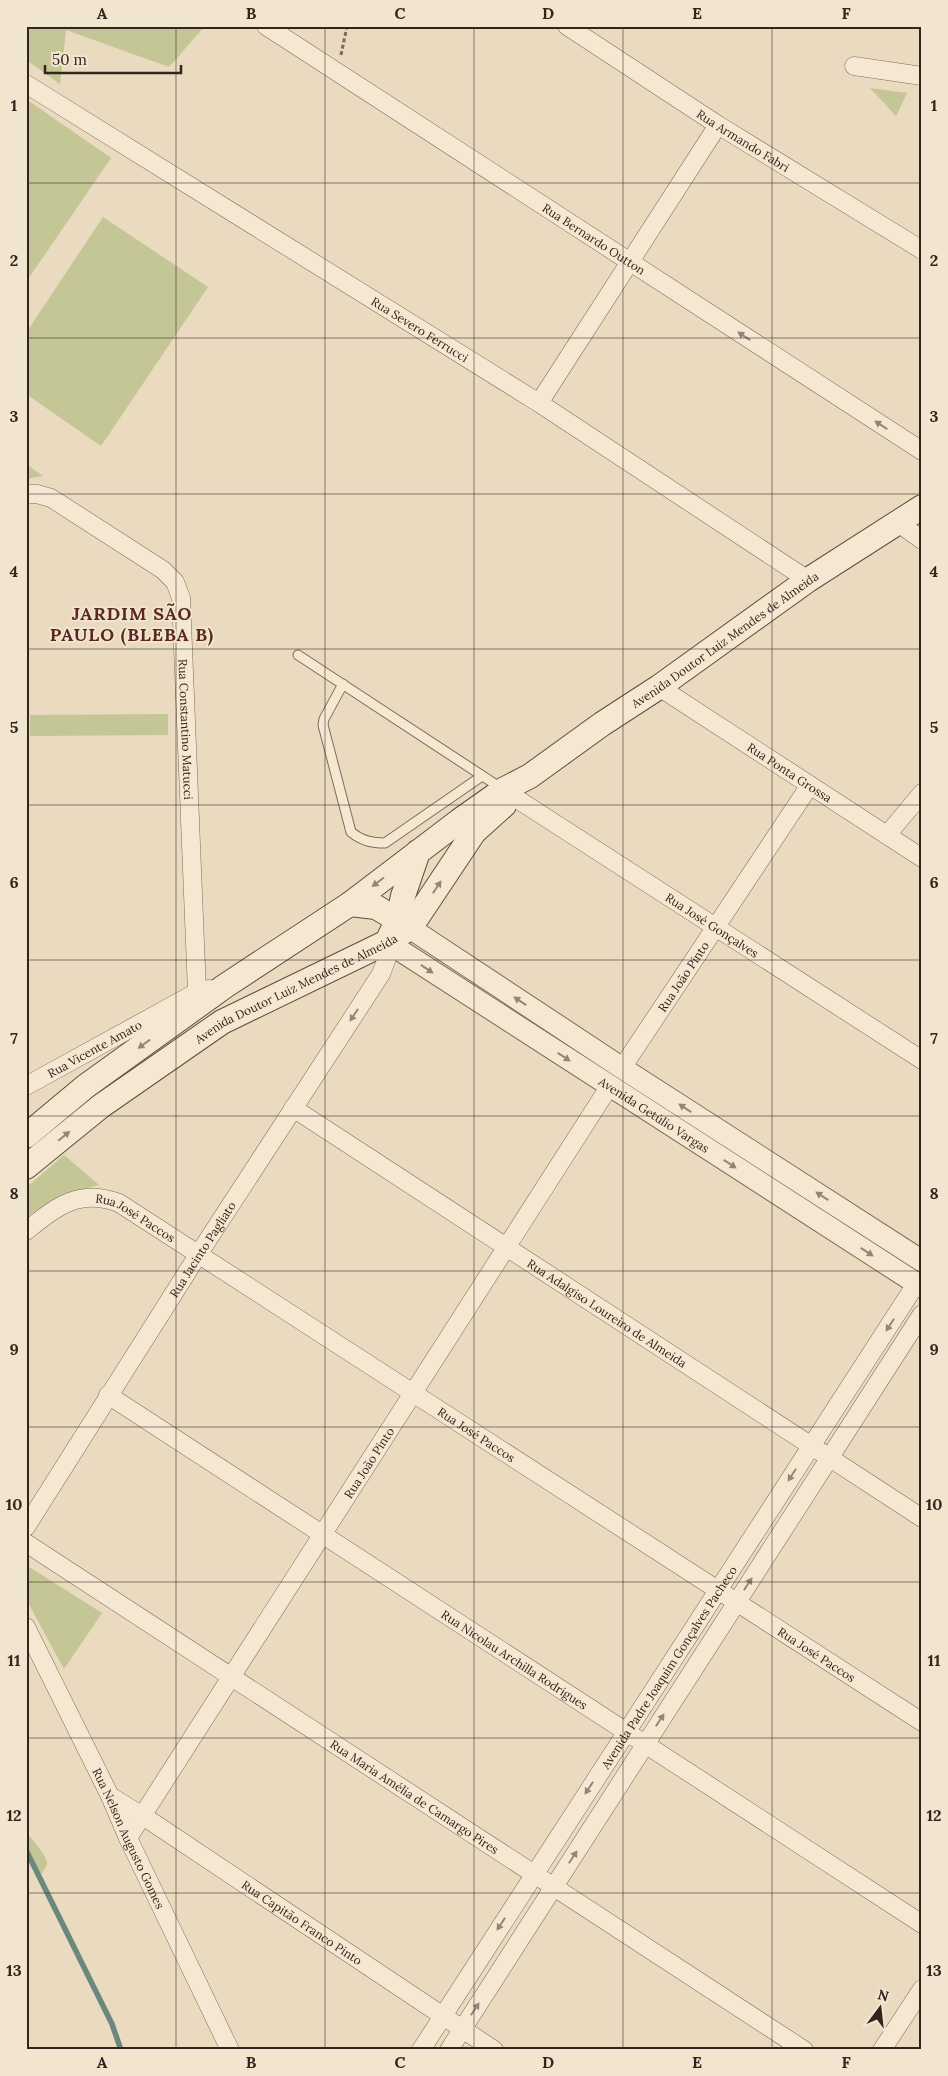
<svg xmlns="http://www.w3.org/2000/svg" width="948" height="2076" font-family="Lora,serif">
  <style>
    .green { fill: #c4c695 }
    .lines { fill: none; stroke-linecap: round; stroke-linejoin: round }
    .stream { stroke: #6b887f; stroke-width: 5.5 }
    .service-casing { stroke: #806b5a; stroke-width: 11 }
    .minor-casing { stroke: #806b5a; stroke-width: 19 }
    .tertiary-casing { stroke: #806b5a; stroke-width: 23 }
    .secondary-casing { stroke: #624d3d; stroke-width: 26 }
    .path { stroke: #806b5a; stroke-width: 3; stroke-dasharray: 4 2.5; stroke-linecap: butt }
    .service { stroke: #f5e8d2; stroke-width: 9 }
    .minor { stroke: #f5e8d2; stroke-width: 18 }
    .tertiary { stroke: #f5e8d2; stroke-width: 21 }
    .secondary { stroke: #f5e8d2; stroke-width: 24 }
    .oneway { fill: #938678 }
    .grid { fill: none; stroke: #31251d; stroke-width: 1; stroke-opacity: 0.55 }
    .labels { text-anchor: middle; dominant-baseline: central; stroke-width: 4; stroke-linejoin: round; paint-order: stroke }
    .street-label { font-size: 12px; fill: #31251d; stroke: #f1e5cf }
    .district-label { font-size: 18px; font-weight: bold; letter-spacing: 1px; fill: #5a2820; stroke: #f1e5cf }
    .neatline { fill: none; stroke: #31251d; stroke-width: 2 }
    .grid-label { font-size: 16px; text-anchor: middle; font-weight: bold; fill: #31251d }
  </style>
  <rect width="100%" height="100%" fill="#e9dac0"/>
  <g class="green">
    <path d="M26,26H205L169,67L66,30L60,84L26,60Z"/>
    <path d="M870,88L907,93L896,116Z"/>
    <path d="M26,99L111,158L26,282Z"/>
    <path d="M103,217L208,287L101,446L26,394V333Z"/>
    <path d="M26,464L43,476L26,479Z"/>
    <path d="M168,714V735L30,736V715Z"/>
    <path d="M64,1155L99,1185L61,1195L26,1217V1188Z"/>
    <path d="M26,1565L102,1613L64,1669L26,1599Z"/>
    <path d="M26,1832C31,1838 48,1857 47,1863C47,1866 43,1871 42,1874L26,1860Z"/>
  </g>
  <g class="lines">
    <path class="stream" d="M26,1850L112,2024L121,2050"/>
    <g class="service-casing">
      <g id="service">
        <path d="M298,655L501,788"/>
        <path d="M343,684L324,719L323,725L351,832C362,841 372,843 385,843L482,776"/>
      </g>
    </g>
    <g class="minor-casing">
      <g id="minor">
        <path id="s1" d="M266,26L922,451"/>
        <path id="s2" d="M567,26L718,125L922,250"/>
        <path d="M854,66L922,76"/>
        <path id="s3" d="M26,84L539,403L808,580"/>
        <path d="M539,403L718,125"/>
        <path id="s4" d="M26,494H37L51,498L163,570L175,582L181,598L197,992"/>
        <path d="M897,522L922,540"/>
        <path id="s5" d="M659,687L922,858"/>
        <path id="s6" d="M503,790L922,1060"/>
        <path d="M887,835L922,793"/>
        <path id="s7" d="M622,1068L810,785"/>
        <path id="s8" d="M26,1086L197,992L209,989"/>
        <path id="s9" d="M293,1108L922,1518"/>
        <path id="s10" d="M26,1231C56,1207 79,1188 119,1203L922,1722"/>
        <path id="s11" d="M108,1395L922,1924"/>
        <path id="s12" d="M26,1527L198,1255L381,974L387,958V942"/>
        <path id="s13" d="M26,1543L804,2050"/>
        <path id="s14" d="M26,1627L110,1796L128,1838L230,2050"/>
        <path id="s15" d="M110,1796L149,1820L494,2050"/>
        <path id="s16" d="M128,1838L609,1087"/>
        <path id="s17" d="M421,2050L916,1284"/>
        <path d="M449,2050L922,1314"/>
        <path d="M882,2050L922,1989"/>
      </g>
    </g>
    <g class="tertiary-casing">
      <g id="tertiary">
        <path d="M410,928L622,1068L922,1261"/>
        <path id="s18" d="M387,942L922,1287"/>
      </g>
    </g>
    <g class="secondary-casing">
      <g id="secondary">
        <path d="M350,904L376,907L409,927"/>
        <path d="M387,942L398,919L403,896L418,852"/>
        <path id="s19" d="M26,1136L86,1086L225,986L350,904L459,821L503,790L530,776L602,724L659,687L808,580L922,507"/>
        <path id="s20" d="M26,1167L101,1106L222,1022L387,942L410,928L474,832L504,805"/>
      </g>
    </g>
    <path class="path" d="M341,55L347,26"/>
    <use href="#service" class="service"/>
    <use href="#minor" class="minor"/>
    <use href="#tertiary" class="tertiary"/>
    <use href="#secondary" class="secondary"/>
  </g>
  <defs><path id="oneway-solid" d="M-6-.8H1V-3.2L6.5 0L1 3.2V.8H-6Z" transform="scale(1.25)"/></defs>
  <g class="oneway">
    <use href="#oneway-solid" transform="translate(744 336) rotate(-147)"/>
    <use href="#oneway-solid" transform="translate(881 425) rotate(-147)"/>
    <use href="#oneway-solid" transform="translate(378 882) rotate(143)"/>
    <use href="#oneway-solid" transform="translate(437 887) rotate(-57)"/>
    <use href="#oneway-solid" transform="translate(427 969) rotate(34)"/>
    <use href="#oneway-solid" transform="translate(520 1001) rotate(-147)"/>
    <use href="#oneway-solid" transform="translate(354 1015) rotate(123)"/>
    <use href="#oneway-solid" transform="translate(144 1044) rotate(144)"/>
    <use href="#oneway-solid" transform="translate(564 1057) rotate(33)"/>
    <use href="#oneway-solid" transform="translate(685 1108) rotate(-147)"/>
    <use href="#oneway-solid" transform="translate(64 1136) rotate(-39)"/>
    <use href="#oneway-solid" transform="translate(730 1164) rotate(33)"/>
    <use href="#oneway-solid" transform="translate(822 1196) rotate(-147)"/>
    <use href="#oneway-solid" transform="translate(867 1252) rotate(33)"/>
    <use href="#oneway-solid" transform="translate(890 1325) rotate(123)"/>
    <use href="#oneway-solid" transform="translate(792 1475) rotate(123)"/>
    <use href="#oneway-solid" transform="translate(748 1584) rotate(-57)"/>
    <use href="#oneway-solid" transform="translate(660 1720) rotate(-57)"/>
    <use href="#oneway-solid" transform="translate(589 1788) rotate(123)"/>
    <use href="#oneway-solid" transform="translate(573 1857) rotate(-57)"/>
    <use href="#oneway-solid" transform="translate(501 1924) rotate(123)"/>
    <use href="#oneway-solid" transform="translate(475 2009) rotate(-57)"/>
  </g>
  <path class="grid" d="M176,26V2050M325,26V2050M474,26V2050M623,26V2050M772,26V2050M26,183H922M26,338H922M26,494H922M26,649H922M26,805H922M26,960H922M26,1116H922M26,1271H922M26,1427H922M26,1582H922M26,1738H922M26,1893H922"/>
  <g class="labels">
    <g class="street-label">
      <text stroke="none"><textPath href="#s2" startOffset="210">Rua Armando Fabri</textPath></text>
      <text stroke="none"><textPath href="#s1" startOffset="391">Rua Bernardo Outton</textPath></text>
      <text stroke="none"><textPath href="#s3" startOffset="464">Rua Severo Ferrucci</textPath></text>
      <text stroke="none"><textPath href="#s19" startOffset="858">Avenida Doutor Luiz Mendes de Almeida</textPath></text>
      <text stroke="none"><textPath href="#s4" startOffset="324">Rua Constantino Matucci</textPath></text>
      <text stroke="none"><textPath href="#s5" startOffset="156">Rua Ponta Grossa</textPath></text>
      <text stroke="none"><textPath href="#s6" startOffset="249">Rua José Gonçalves</textPath></text>
      <text stroke="none"><textPath href="#s7" startOffset="110">Rua João Pinto</textPath></text>
      <text stroke="none"><textPath href="#s20" startOffset="325">Avenida Doutor Luiz Mendes de Almeida</textPath></text>
      <text stroke="none"><textPath href="#s8" startOffset="78">Rua Vicente Amato</textPath></text>
      <text stroke="none"><textPath href="#s18" startOffset="318">Avenida Getúlio Vargas</textPath></text>
      <text stroke="none"><textPath href="#s10" startOffset="124">Rua José Paccos</textPath></text>
      <text stroke="none"><textPath href="#s12" startOffset="329">Rua Jacinto Pagliato</textPath></text>
      <text stroke="none"><textPath href="#s9" startOffset="375">Rua Adalgiso Loureiro de Almeida</textPath></text>
      <text stroke="none"><textPath href="#s10" startOffset="529">Rua José Paccos</textPath></text>
      <text stroke="none"><textPath href="#s16" startOffset="446">Rua João Pinto</textPath></text>
      <text stroke="none"><textPath href="#s10" startOffset="934">Rua José Paccos</textPath></text>
      <text stroke="none"><textPath href="#s11" startOffset="485">Rua Nicolau Archilla Rodrigues</textPath></text>
      <text stroke="none"><textPath href="#s17" startOffset="456">Avenida Padre Joaquim Gonçalves Pacheco</textPath></text>
      <text stroke="none"><textPath href="#s13" startOffset="464">Rua Maria Amélia de Camargo Pires</textPath></text>
      <text stroke="none"><textPath href="#s14" startOffset="235">Rua Nelson Augusto Gomes</textPath></text>
      <text stroke="none"><textPath href="#s15" startOffset="230">Rua Capitão Franco Pinto</textPath></text>
    </g>
    <g class="district-label">
      <text x="132" y="613">JARDIM SÃO<tspan x="132" dy="21">PAULO (BLEBA B)</tspan></text>
    </g>
  </g>
  <rect width="948" height="2076" fill="none" stroke="#f1e5cf" stroke-width="55"/>
  <g transform="translate(880 2008) rotate(15)" stroke="#f1e5cf" stroke-width="4" paint-order="stroke">
  <path d="M0-4L9 19L0 12L-9 19Z" fill="#31251d"/>
  <text y="-8" font-size="14" font-weight="bold" text-anchor="middle" fill="#31251d">N</text>
  </g>
  <path d="M45 65v8h136v-8" fill="none" stroke="#31251d" stroke-width="2.5"/>
  <text x="52" y="65" font-size="15" fill="#31251d" stroke="#f1e5cf" stroke-width="4" paint-order="stroke">50 m</text>
  <rect x="28" y="28" width="892" height="2020" class="neatline"/>
  <g class="grid-label">
    <text x="102" y="19">A</text>
    <text x="251" y="19">B</text>
    <text x="400" y="19">C</text>
    <text x="548" y="19">D</text>
    <text x="697" y="19">E</text>
    <text x="846" y="19">F</text>
    <text x="14" y="111">1</text>
    <text x="934" y="111">1</text>
    <text x="14" y="266">2</text>
    <text x="934" y="266">2</text>
    <text x="14" y="422">3</text>
    <text x="934" y="422">3</text>
    <text x="14" y="577">4</text>
    <text x="934" y="577">4</text>
    <text x="14" y="733">5</text>
    <text x="934" y="733">5</text>
    <text x="14" y="888">6</text>
    <text x="934" y="888">6</text>
    <text x="14" y="1044">7</text>
    <text x="934" y="1044">7</text>
    <text x="14" y="1199">8</text>
    <text x="934" y="1199">8</text>
    <text x="14" y="1355">9</text>
    <text x="934" y="1355">9</text>
    <text x="14" y="1510">10</text>
    <text x="934" y="1510">10</text>
    <text x="14" y="1666">11</text>
    <text x="934" y="1666">11</text>
    <text x="14" y="1821">12</text>
    <text x="934" y="1821">12</text>
    <text x="14" y="1976">13</text>
    <text x="934" y="1976">13</text>
    <text x="102" y="2068">A</text>
    <text x="251" y="2068">B</text>
    <text x="400" y="2068">C</text>
    <text x="548" y="2068">D</text>
    <text x="697" y="2068">E</text>
    <text x="846" y="2068">F</text>
  </g>
</svg>
